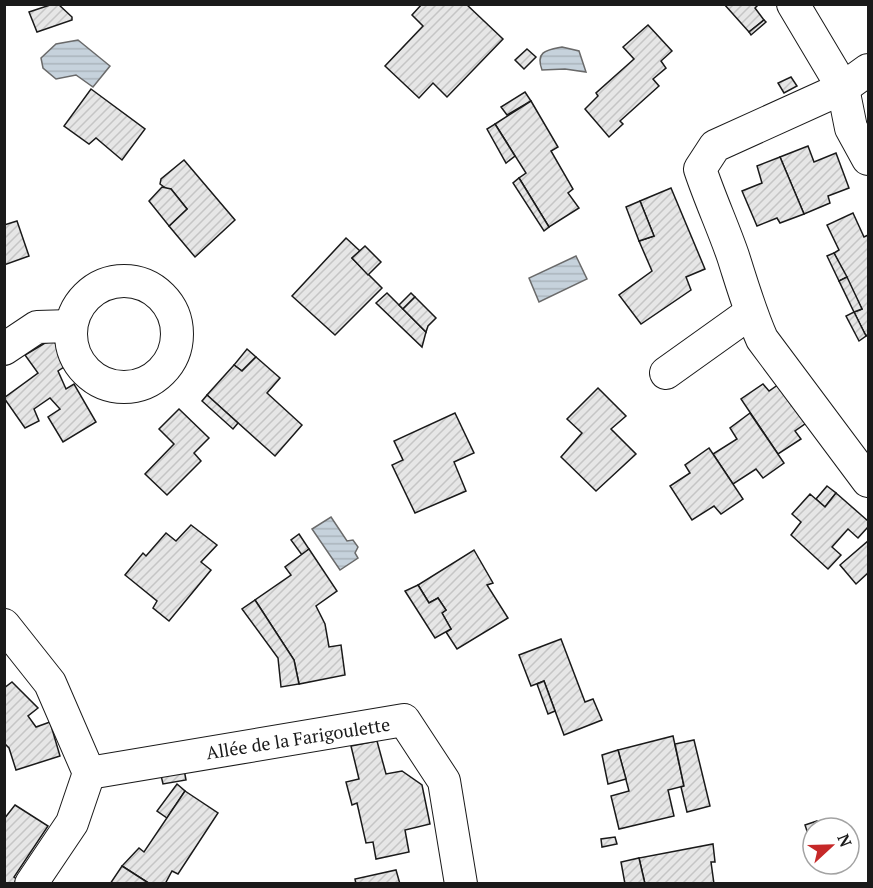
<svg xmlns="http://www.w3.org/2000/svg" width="873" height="888" font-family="'PT Serif',serif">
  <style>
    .water { fill: url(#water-rules); stroke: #6a6a6a; stroke-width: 1.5 }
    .building { fill: url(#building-hatch); stroke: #1a1a1a; stroke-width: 1.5 }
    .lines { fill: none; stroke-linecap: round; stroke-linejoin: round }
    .street-casing { stroke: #1a1a1a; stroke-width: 34 }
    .street { stroke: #fff; stroke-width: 32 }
    .labels { text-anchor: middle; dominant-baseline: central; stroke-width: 4.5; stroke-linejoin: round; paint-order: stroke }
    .street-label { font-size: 18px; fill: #1a1a1a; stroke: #fff }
  </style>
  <defs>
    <pattern id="water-rules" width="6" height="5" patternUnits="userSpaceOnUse" patternTransform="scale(1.5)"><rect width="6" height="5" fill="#c6d2dc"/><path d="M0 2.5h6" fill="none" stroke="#aab4bc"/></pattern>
    <pattern id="building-hatch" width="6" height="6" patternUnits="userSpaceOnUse" patternTransform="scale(1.5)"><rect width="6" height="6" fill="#e6e6e6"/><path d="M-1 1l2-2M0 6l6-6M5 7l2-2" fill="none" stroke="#c5c5c5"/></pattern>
  </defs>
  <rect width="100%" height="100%" fill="#fff"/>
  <g class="water">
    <path d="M78,40L110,66L93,87L76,75L56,79L43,68L41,58L56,44Z"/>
    <path d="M562,47L579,51L586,72L565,69L542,70C535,51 547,50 562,47Z"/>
    <path d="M576,256L587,279L539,302L529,278Z"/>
    <path d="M331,517L347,541L353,540L358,547L355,553L358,558L340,570L312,529Z"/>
  </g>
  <g class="building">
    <path d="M53,4H58L72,17V20L37,32L29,12Z"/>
    <path d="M422,4H466L503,39L447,97L433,83L419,98L385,66L423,26L412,15Z"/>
    <path d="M724,4H759L755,8L764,20L749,32Z"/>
    <path d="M764,20L766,22L751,35L749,32Z"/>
    <path d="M648,25L672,51L661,61L666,68L653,79L659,86L620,121L623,124L609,137L585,109L598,96L596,93L634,59L623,47Z"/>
    <path d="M527,49L536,57L524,69L515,60Z"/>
    <path d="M791,77L797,86L784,93L778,83Z"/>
    <path d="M91,89L145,129L122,160L96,138L89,144L64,126Z"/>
    <path d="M525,92L531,101L507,115L501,107Z"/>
    <path d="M531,101L558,147L551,151L573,189L568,193L579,208L549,227L519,178L526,173L495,124Z"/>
    <path d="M495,124L515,156L506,163L487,129Z"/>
    <path d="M808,146L814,162L836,153L849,188L828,196L830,203L804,214L780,157Z"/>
    <path d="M780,157L804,214L780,223L777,218L757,226L742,191L762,183L757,166Z"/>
    <path d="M184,160L235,220L195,257L169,226L187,209L171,189H167L160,184L161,179Z"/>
    <path d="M519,178L549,227L544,231L513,183Z"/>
    <path d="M162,187L171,189L187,209L169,226L149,201Z"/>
    <path d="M671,188L705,269L686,277L691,290L641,324L619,295L652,271L639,241L654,236L640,201Z"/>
    <path d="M640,201L654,236L639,241L626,207Z"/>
    <path d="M853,213L864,237L868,235V334L866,336L854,312L862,309L834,253L839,250L827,225Z"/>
    <path d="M17,221L29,256L4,265V225Z"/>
    <path d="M346,238L360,251L352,258L382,288L335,335L292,296Z"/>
    <path d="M365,246L381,262L368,275L352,258Z"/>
    <path d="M834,253L847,277L839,281L827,256Z"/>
    <path d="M847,277L862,309L854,312L839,281Z"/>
    <path d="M387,293L426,332L422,347L376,303Z"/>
    <path d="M411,293L415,297L403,309L399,305Z"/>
    <path d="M415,297L436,318L428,326L426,332L403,309Z"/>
    <path d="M854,312L866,336L859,341L846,316Z"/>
    <path d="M54,341L67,365L58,371L66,389L74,384L96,422L63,442L48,417L60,409L50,398L34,409L39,421L25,428L4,398L38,373L25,355L45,343Z"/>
    <path d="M247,349L256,357L242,371L234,365Z"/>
    <path d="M256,357L280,378L267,393L302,425L275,456L207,395L234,365L242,371Z"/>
    <path d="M785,380L812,419L795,431L801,439L778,454L741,399L763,384L769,391Z"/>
    <path d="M598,388L626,416L611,429L636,454L596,491L561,457L582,433L567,419Z"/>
    <path d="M207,395L238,423L233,429L202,401Z"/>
    <path d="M179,409L209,438L194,453L201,461L167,495L145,474L174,444L159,429Z"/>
    <path d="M455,413L474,453L454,462L466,491L415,513L392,465L403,460L394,441Z"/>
    <path d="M750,413L784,463L763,478L756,469L733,484L713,454L737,439L730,428Z"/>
    <path d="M709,448L743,499L721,514L714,506L692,520L670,486L690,473L685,465Z"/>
    <path d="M827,486L836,493L825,507L816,499Z"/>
    <path d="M836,493L868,521V527L858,538L848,529L832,547L841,555L828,569L791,535L801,522L792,514L810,494L825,507Z"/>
    <path d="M191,525L217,545L201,562L211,570L169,621L153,608L157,601L125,575L143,553L146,556L166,533L176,541Z"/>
    <path d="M299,534L309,549L302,555L291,540Z"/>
    <path d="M868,541V573L856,584L840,565Z"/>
    <path d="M309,549L337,591L316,606L325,624L329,647L341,645L345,675L299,684L294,660L255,600L291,575L285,567Z"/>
    <path d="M474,550L493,583L487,585L508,618L457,649L446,632L451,629L442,613L446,610L438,598L429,603L418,585Z"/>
    <path d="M418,585L429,603L438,598L446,610L442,613L451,629L435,638L405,591Z"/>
    <path d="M255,600L294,660L299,684L281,687L278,658L242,609Z"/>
    <path d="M561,639L585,702L593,699L602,720L564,735L544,681L531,686L519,655Z"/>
    <path d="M544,681L555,711L548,714L537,684Z"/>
    <path d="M12,682L38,708L28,716L36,727L50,722L60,756L16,770L9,748L4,743V688Z"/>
    <path d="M673,736L684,786L668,790L674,816L619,829L611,796L629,791L618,750Z"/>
    <path d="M694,740L710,806L687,812L681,787L684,786L675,744Z"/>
    <path d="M377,741L386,774L402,771L422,785L430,824L405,830L409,852L376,859L373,842L366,843L357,803L352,805L346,782L359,779L351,746Z"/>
    <path d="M618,750L626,779L608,784L602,755Z"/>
    <path d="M183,764L186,780L163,784L159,767Z"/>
    <path d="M177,784L185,791L167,818L157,811Z"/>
    <path d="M185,791L218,813L178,874L172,871L165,884H150L122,866L139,848L144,852Z"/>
    <path d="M15,805L48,826L14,877L23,884H4V819Z"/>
    <path d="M817,821L820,828H813V839L810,840L805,825Z"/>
    <path d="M615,837L617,844L602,847L601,839Z"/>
    <path d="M713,844L715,862H711L714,884H645L639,858Z"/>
    <path d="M639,858L645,884H625L621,862Z"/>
    <path d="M122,866L150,884H110Z"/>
    <path d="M396,870L400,884H356L355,879Z"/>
  </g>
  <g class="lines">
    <g class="street-casing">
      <g id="street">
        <path d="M793,4L843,88L851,128L868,159"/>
        <path d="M868,70L843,88L715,146L700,169C710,199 723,227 733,256C742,284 750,312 762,339L868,481"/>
        <circle cx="124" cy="334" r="53"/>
        <path d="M4,349L37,327L71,326"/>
        <path d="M666,373L750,313"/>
        <path d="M4,625L50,683L89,773L72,823L31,884"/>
        <path d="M89,773L404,720L444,781L461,884"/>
      </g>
    </g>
    <use href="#street" class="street"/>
  </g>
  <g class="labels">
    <g class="street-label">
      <text transform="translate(298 738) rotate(-9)">Allée de la Farigoulette</text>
    </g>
  </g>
  <rect width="873" height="888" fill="none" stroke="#1a1a1a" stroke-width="12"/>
  <g transform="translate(831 846) rotate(68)"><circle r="28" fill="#ffffff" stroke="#a3a3a3" stroke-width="1.5"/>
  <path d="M0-4.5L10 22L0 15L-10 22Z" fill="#c62828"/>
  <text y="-9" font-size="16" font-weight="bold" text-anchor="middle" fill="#1a1a1a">N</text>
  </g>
</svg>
